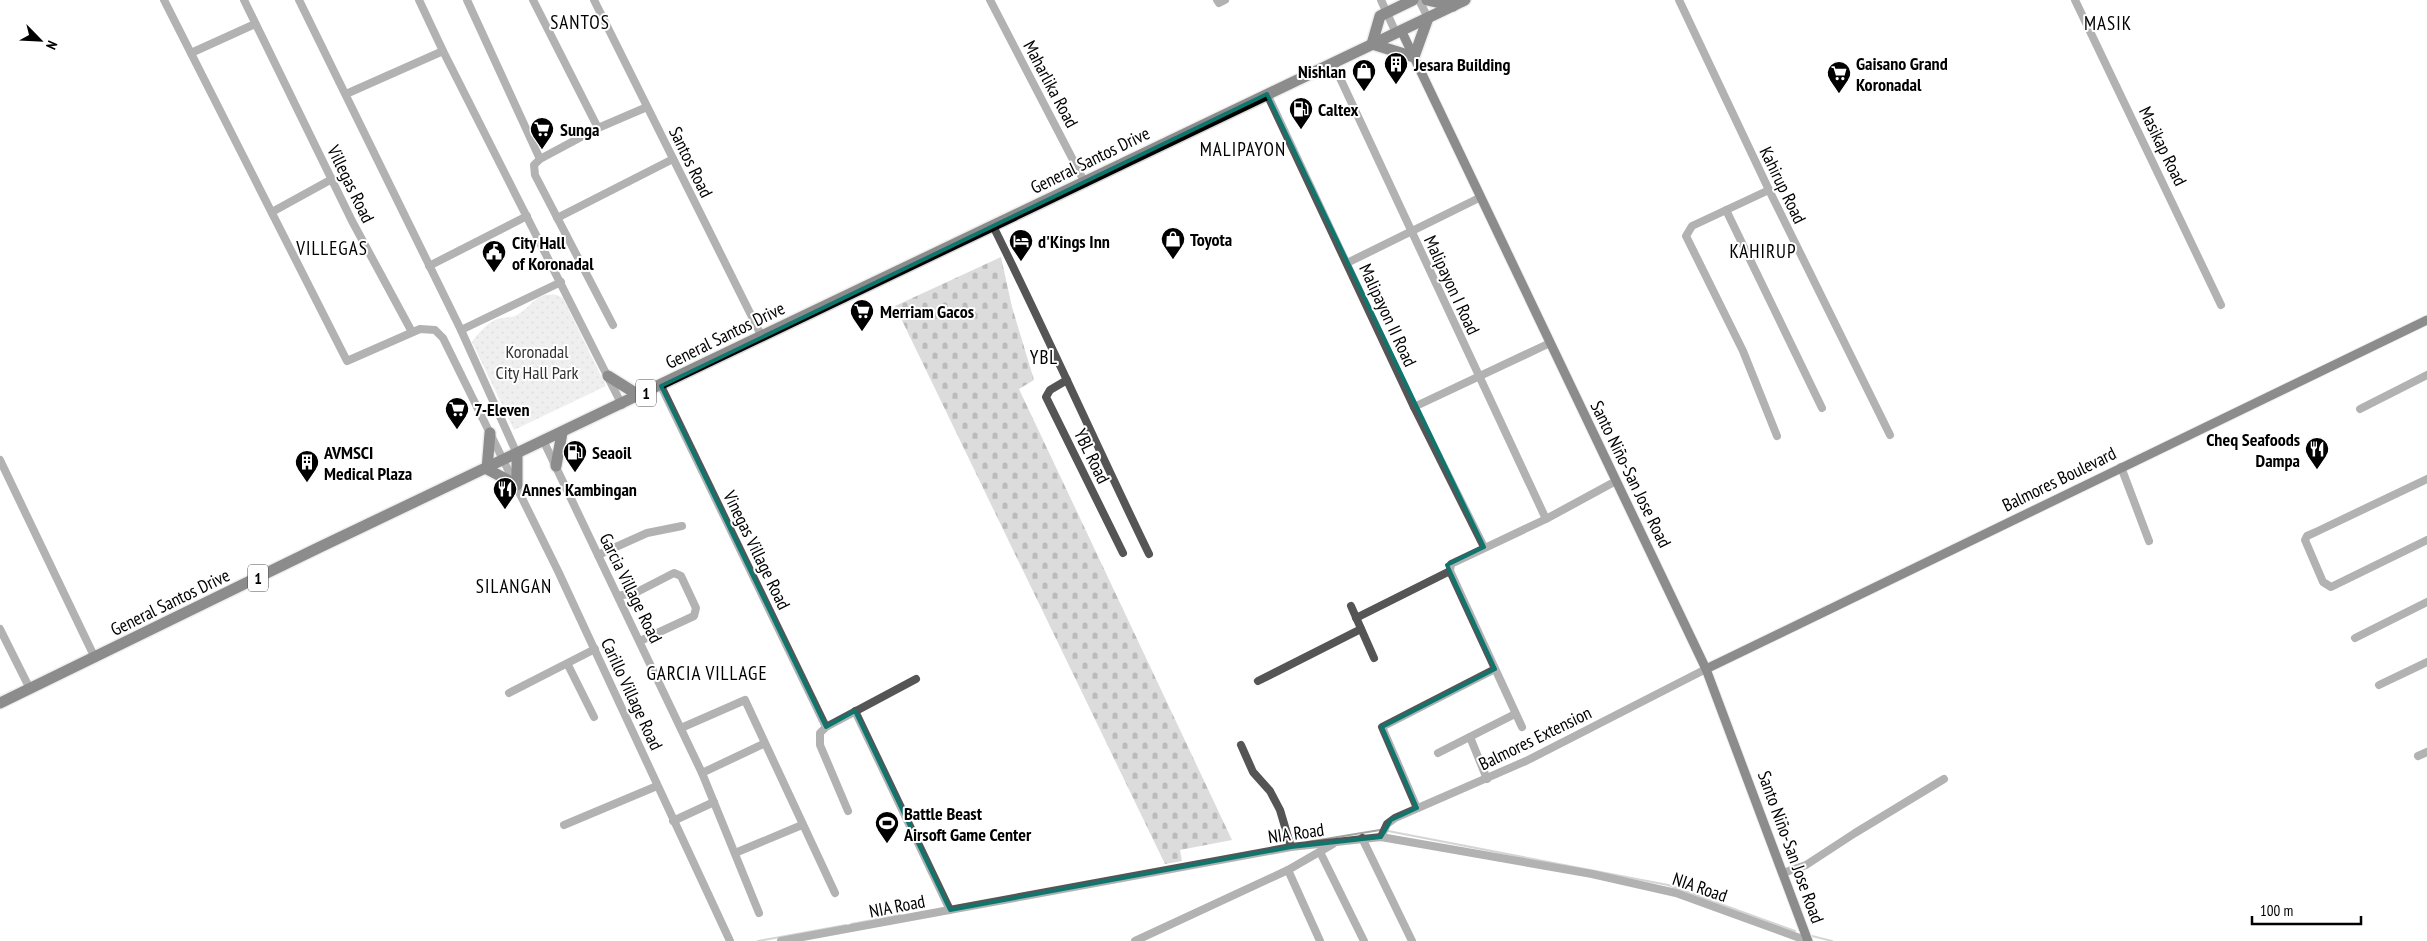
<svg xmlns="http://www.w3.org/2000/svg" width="2427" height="941" font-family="'PT Sans Narrow',sans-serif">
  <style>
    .green { fill: url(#green-dots) }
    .cemetery { fill: url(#cemetery-stones) }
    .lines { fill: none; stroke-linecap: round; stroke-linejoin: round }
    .stream { stroke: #a3a3a3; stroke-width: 2 }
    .major-casing { stroke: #dbdbdb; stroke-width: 11 }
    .highway-casing { stroke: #dbdbdb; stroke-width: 14 }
    .minor { stroke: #555; stroke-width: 8 }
    .major { stroke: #000; stroke-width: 9 }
    .highway { stroke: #000; stroke-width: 11 }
    .marked { fill: none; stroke: #0f766e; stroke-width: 4; stroke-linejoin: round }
    .labels { text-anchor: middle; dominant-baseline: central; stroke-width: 4; stroke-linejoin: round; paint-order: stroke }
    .shield { fill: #fff; stroke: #4c4c4c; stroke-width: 1 }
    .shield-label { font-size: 16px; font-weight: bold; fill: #000 }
    .poi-label { font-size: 18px; font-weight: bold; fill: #000; stroke: #fff; text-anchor: start }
    .street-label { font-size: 18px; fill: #000; stroke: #fff }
    .park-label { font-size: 18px; fill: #333; stroke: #fff }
    .neighbourhood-label { font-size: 19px; letter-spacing: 1px; fill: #000; stroke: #fff }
  </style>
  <defs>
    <pattern id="green-dots" width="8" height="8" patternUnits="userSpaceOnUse" patternTransform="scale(1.25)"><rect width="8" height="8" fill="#dcdcdc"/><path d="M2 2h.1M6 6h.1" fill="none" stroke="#bbb" stroke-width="1.8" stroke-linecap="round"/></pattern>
    <pattern id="cemetery-stones" width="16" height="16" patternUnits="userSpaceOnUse" patternTransform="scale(1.25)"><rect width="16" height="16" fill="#dcdcdc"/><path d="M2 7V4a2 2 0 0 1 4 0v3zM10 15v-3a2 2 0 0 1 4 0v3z" fill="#bbb"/></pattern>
  </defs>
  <rect width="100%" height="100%" fill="#fff"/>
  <path class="green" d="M557,295L563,298L606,386L514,430L472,342C478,333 490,320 501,318C507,317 511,318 517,315C532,307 535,292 557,295Z"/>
  <path class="cemetery" d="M1001,257L1012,307L1034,380L1019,389L1232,840L1180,850L1182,861L1165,864L895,306Z"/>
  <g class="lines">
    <g class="stream">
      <path d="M1388,831L1668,885L1795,931"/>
      <path d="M1307,842L1380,830"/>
      <path d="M851,924L900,915"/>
      <path d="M1812,936L1832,941"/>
      <path d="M758,941L846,925"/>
    </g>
    <g class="major-casing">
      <g id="major">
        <path d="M1401,30L1706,669L1808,941"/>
        <path d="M1706,669L2427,320"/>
      </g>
    </g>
    <g class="highway-casing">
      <g id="highway">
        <path d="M1427,0L1453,6"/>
        <path d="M1372,44L1414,57L1428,18"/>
        <path d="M1372,44L1380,16L1413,0"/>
        <path d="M608,376L640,396"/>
        <path d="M556,466L562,433"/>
        <path d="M487,469L517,485V454"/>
        <path d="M487,469L490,433"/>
        <path d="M0,703L318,548L1465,0"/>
      </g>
    </g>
    <g class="minor">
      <path d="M164,0L347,361L420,329L435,330L443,338L558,571L730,941"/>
      <path d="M244,0L352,221L412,332"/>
      <path d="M299,0L461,330L517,454"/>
      <path d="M419,0L443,51L622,405"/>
      <path d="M467,0L540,159L598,128L647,107"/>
      <path d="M533,0L598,128"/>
      <path d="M594,0L762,337"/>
      <path d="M990,0L1085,183"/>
      <path d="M1217,0L1219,3L1225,0"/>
      <path d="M1381,0L1396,33"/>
      <path d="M1419,0L1428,18"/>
      <path d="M1679,0L1769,190L1890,435"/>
      <path d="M2075,0L2221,305"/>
      <path d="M191,53L255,24"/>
      <path d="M1333,63L1546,519"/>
      <path d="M346,94L443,51"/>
      <path d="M1267,94L1414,407L1484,547"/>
      <path d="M540,159L534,165L535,175L613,325"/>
      <path d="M1769,190L1692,226L1686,236L1743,351L1777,436"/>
      <path d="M1726,210L1822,408"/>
      <path d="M272,212L332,179"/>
      <path d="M557,218L673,159"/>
      <path d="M993,226C1047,334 1096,445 1149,554"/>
      <path d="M1347,263L1479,198"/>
      <path d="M429,266L527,216"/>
      <path d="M461,330L561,282"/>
      <path d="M1067,380L1050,390L1046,397L1123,553"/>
      <path d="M661,386L826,727"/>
      <path d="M1414,407L1550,343"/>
      <path d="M2360,409L2427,375"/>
      <path d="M544,442L702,773L759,913"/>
      <path d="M0,460L95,658"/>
      <path d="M2121,467L2149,541"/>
      <path d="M2427,479L2318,531L2307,536L2305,540L2323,582L2331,587L2427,540"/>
      <path d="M598,555L647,533L682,526"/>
      <path d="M618,596L637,592L674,573L681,576L696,608L694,616L640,641"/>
      <path d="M1351,606L1374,658"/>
      <path d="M1356,618L1450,571"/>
      <path d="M0,629L30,689"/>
      <path d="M2355,638L2427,602"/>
      <path d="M568,665L594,717"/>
      <path d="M1258,681L1361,629"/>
      <path d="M2379,685L2427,662"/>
      <path d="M509,693L595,649"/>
      <path d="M855,711L950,910"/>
      <path d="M1522,727L1450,571L1451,564L1546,519L1616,481"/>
      <path d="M681,728L745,700L835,893"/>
      <path d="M1470,737L1487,779"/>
      <path d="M1241,745L1253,772L1270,791L1280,810L1291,847"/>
      <path d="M1438,753L1515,714"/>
      <path d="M2418,756L2427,752"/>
      <path d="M702,773L763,744"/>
      <path d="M1417,808L1382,727L1495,669"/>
      <path d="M848,811L820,745V733L826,727L916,679"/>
      <path d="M673,821L714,802"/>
      <path d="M564,825L657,786"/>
      <path d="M1381,837L1387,824L1395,818L1526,761L1706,669"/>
      <path d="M1362,838L1412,941"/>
      <path d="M1320,852L1364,941"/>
      <path d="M735,853L802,825"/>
      <path d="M1288,870L1320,941"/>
      <path d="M1783,873L1806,865L1855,833L1944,779"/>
      <path d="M781,941L1291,847L1381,837L1592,874L1676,893L1808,941"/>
      <path d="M1135,941L1288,870L1333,844"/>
    </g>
    <use href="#major" class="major"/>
    <use href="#highway" class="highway"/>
  </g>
  <path d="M0 0H2427V941H0ZM1267,94L1484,547L1447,565L1495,669L1382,727L1417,808L1391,820L1381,837L1291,847L950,910L855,711L826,727L661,386Z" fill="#fff" fill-opacity=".55" fill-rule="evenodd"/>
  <path class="marked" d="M1267,94L1484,547L1447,565L1495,669L1382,727L1417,808L1391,820L1381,837L1291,847L950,910L855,711L826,727L661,386Z"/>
  <defs>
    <g id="building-pin" transform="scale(1.25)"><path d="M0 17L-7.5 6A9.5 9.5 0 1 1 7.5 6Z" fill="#000" stroke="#fff"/><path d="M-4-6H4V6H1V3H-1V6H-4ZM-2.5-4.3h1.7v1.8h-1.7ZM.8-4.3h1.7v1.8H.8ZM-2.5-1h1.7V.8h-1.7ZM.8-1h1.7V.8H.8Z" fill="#fff"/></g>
    <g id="shop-pin" transform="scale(1.25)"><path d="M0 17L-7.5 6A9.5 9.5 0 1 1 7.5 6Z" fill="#000" stroke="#fff"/><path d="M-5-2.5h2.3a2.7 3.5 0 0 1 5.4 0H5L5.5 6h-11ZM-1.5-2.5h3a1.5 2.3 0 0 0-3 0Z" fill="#fff"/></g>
    <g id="supermarket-pin" transform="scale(1.25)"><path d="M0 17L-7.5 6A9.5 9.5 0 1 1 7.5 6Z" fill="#000" stroke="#fff"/><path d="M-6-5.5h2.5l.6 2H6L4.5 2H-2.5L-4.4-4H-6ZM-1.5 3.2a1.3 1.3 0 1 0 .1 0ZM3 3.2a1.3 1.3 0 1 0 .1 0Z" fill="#fff"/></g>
    <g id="fuel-pin" transform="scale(1.25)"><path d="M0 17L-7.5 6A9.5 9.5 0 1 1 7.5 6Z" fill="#000" stroke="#fff"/><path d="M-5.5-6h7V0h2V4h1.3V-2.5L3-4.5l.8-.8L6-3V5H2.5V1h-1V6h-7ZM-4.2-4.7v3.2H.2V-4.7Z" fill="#fff"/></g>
    <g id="hotel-pin" transform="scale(1.25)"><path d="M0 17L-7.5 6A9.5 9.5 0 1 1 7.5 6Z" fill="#000" stroke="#fff"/><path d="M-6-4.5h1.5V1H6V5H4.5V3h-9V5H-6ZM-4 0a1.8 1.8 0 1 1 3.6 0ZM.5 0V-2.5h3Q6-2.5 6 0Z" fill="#fff"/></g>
    <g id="civic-pin" transform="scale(1.25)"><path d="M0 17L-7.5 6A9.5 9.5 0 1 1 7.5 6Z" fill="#000" stroke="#fff"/><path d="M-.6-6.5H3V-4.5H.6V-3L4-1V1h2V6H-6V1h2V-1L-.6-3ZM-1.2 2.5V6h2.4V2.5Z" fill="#fff"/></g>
    <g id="restaurant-pin" transform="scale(1.25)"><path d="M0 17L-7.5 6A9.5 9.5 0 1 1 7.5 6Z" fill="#000" stroke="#fff"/><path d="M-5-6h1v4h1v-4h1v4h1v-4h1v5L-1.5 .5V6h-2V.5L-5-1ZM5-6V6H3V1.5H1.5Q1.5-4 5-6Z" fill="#fff"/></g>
    <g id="stadium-pin" transform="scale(1.25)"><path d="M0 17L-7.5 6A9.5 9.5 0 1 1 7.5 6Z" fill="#000" stroke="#fff"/><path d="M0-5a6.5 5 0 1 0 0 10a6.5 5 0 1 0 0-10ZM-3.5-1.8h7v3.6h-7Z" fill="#fff"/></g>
  </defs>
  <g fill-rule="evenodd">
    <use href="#building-pin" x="1396" y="64"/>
    <use href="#shop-pin" x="1364" y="71"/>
    <use href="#supermarket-pin" x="1839" y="73"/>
    <use href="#fuel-pin" x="1301" y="109"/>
    <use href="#supermarket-pin" x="542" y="129"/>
    <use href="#shop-pin" x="1173" y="239"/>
    <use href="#hotel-pin" x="1021" y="241"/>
    <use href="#civic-pin" x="494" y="252"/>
    <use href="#supermarket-pin" x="862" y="311"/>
    <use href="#supermarket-pin" x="457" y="409"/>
    <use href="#restaurant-pin" x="2317" y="449"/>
    <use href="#fuel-pin" x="575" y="452"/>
    <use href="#building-pin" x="307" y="462"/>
    <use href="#restaurant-pin" x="505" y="489"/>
    <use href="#stadium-pin" x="887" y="823"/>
  </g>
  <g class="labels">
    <g class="shield">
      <rect x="636" y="379.5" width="20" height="27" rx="4"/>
      <rect x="248" y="564.5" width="20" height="27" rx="4"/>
    </g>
    <g class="shield-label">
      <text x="646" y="393">1</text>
      <text x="258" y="578">1</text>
    </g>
    <g class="poi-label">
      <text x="1856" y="63">Gaisano Grand<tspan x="1856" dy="21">Koronadal</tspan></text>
      <text x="1414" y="64">Jesara Building</text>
      <text x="1346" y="71" text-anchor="end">Nishlan</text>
      <text x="1318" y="109">Caltex</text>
      <text x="560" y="129">Sunga</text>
      <text x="1190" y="239">Toyota</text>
      <text x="1038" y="241">d'Kings Inn</text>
      <text x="512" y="242">City Hall<tspan x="512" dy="21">of Koronadal</tspan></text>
      <text x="880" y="311">Merriam Gacos</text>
      <text x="474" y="409">7-Eleven</text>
      <text x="2300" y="439" text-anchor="end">Cheq Seafoods<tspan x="2300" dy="21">Dampa</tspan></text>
      <text x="324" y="452">AVMSCI<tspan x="324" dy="21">Medical Plaza</tspan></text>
      <text x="592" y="452">Seaoil</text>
      <text x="522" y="489">Annes Kambingan</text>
      <text x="904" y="813">Battle Beast<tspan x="904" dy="21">Airsoft Game Center</tspan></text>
    </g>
    <g class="street-label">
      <text transform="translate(1051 84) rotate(62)">Maharlika Road</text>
      <text transform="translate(2163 146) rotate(64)">Masikap Road</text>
      <text transform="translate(1090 160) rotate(-26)">General Santos Drive</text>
      <text transform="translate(691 162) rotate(64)">Santos Road</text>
      <text transform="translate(351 184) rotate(64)">Villegas Road</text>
      <text transform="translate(1783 185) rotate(64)">Kahirup Road</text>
      <text transform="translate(1452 285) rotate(65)">Malipayon I Road</text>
      <text transform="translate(1388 315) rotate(65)">Malipayon II Road</text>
      <text transform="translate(725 335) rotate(-26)">General Santos Drive</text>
      <text transform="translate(1092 456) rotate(64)">YBL Road</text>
      <text transform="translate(1631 474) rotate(64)">Santo Niño-San Jose Road</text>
      <text transform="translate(2059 479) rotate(-26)">Balmores Boulevard</text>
      <text transform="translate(757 550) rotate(64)">Vinegas Village Road</text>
      <text transform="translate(631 588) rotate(64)">Garcia Village Road</text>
      <text transform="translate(170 602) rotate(-26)">General Santos Drive</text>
      <text transform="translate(632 694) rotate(65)">Carillo Village Road</text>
      <text transform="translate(1535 738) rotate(-26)">Balmores Extension</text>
      <text transform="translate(1296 833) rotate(-8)">NIA Road</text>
      <text transform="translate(1791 847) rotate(70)">Santo Niño-San Jose Road</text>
      <text transform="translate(1700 887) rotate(19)">NIA Road</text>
      <text transform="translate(897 906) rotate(-11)">NIA Road</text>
    </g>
    <g class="park-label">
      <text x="537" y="351">Koronadal<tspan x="537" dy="21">City Hall Park</tspan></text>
    </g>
    <g class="neighbourhood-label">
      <text x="580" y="22">SANTOS</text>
      <text x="2108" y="23">MASIK</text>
      <text x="1243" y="149">MALIPAYON</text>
      <text x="332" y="248">VILLEGAS</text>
      <text x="1763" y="251">KAHIRUP</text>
      <text x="1044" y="357">YBL</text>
      <text x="514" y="586">SILANGAN</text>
      <text x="707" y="673">GARCIA VILLAGE</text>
    </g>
  </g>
  <g transform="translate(40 40) rotate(114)" stroke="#ffffff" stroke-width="4" paint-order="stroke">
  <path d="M0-4L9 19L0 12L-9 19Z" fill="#000000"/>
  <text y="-8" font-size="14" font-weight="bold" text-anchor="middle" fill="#000000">N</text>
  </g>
  <path d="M2252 916v8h109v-8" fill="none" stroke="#000000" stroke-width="2.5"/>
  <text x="2260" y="916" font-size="15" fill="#000000" stroke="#ffffff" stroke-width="4" paint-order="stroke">100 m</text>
</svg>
